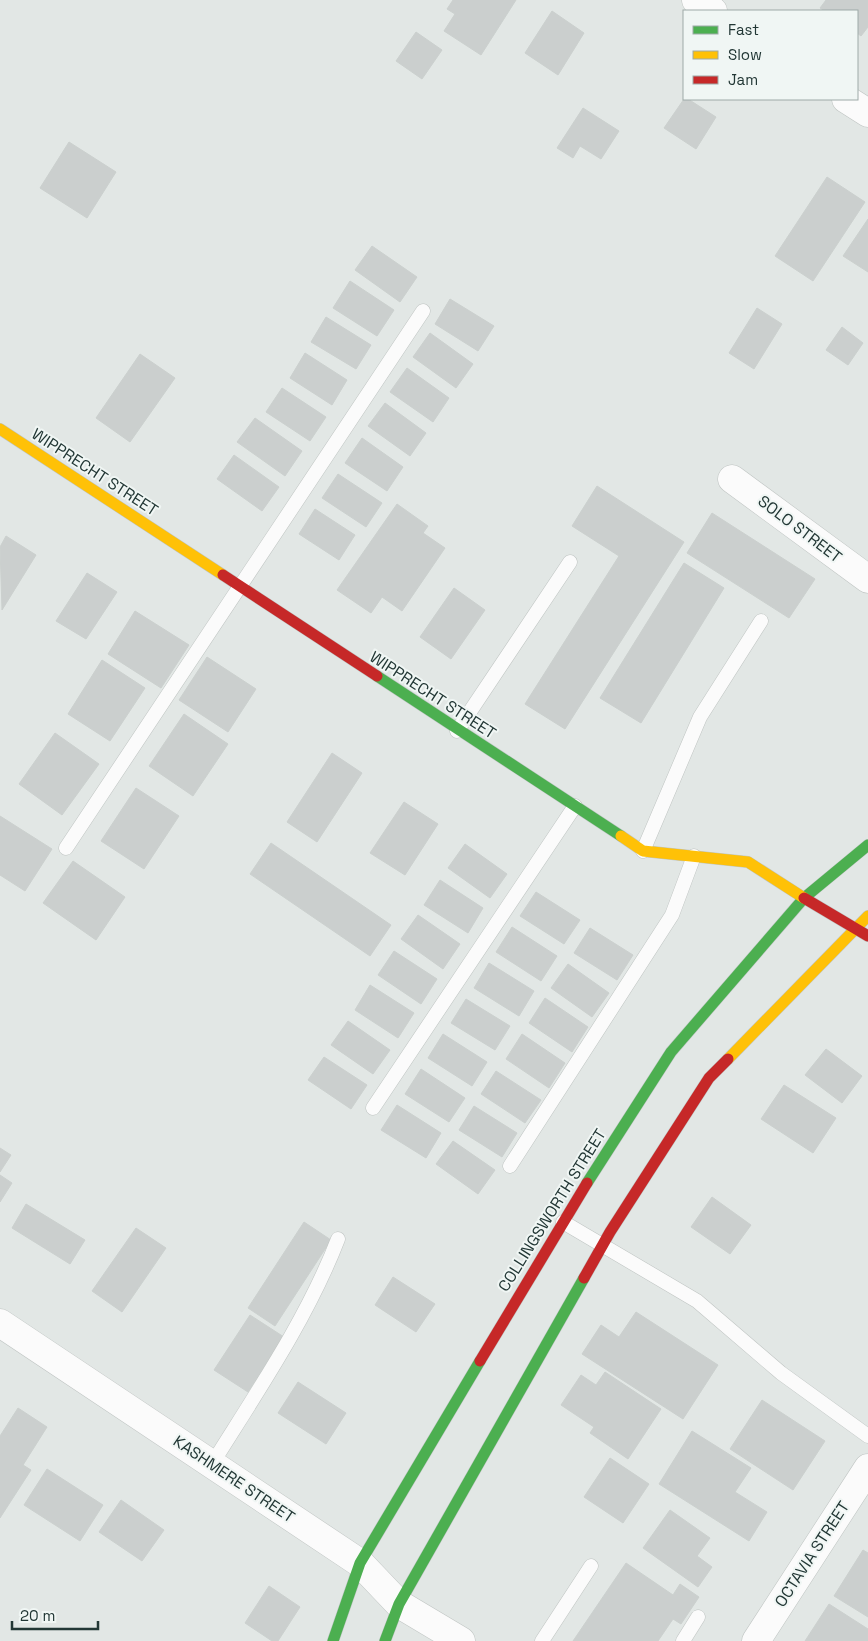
<svg xmlns="http://www.w3.org/2000/svg" width="868" height="1641" font-family="'Space Grotesk',sans-serif">
  <style>
    .building { fill: #cbcfce; stroke: #cbd0ce }
    .lines { fill: none; stroke-linecap: round; stroke-linejoin: round }
    .lane-casing { stroke: #bfc4c2; stroke-width: 15 }
    .street-casing { stroke: #bfc4c2; stroke-width: 29 }
    .fast-casing { stroke: #bec5c3; stroke-width: 12 }
    .slow-casing { stroke: #bec5c3; stroke-width: 12 }
    .jam-casing { stroke: #bec5c3; stroke-width: 12 }
    .lane { stroke: #fbfbfb; stroke-width: 14 }
    .street { stroke: #fbfbfb; stroke-width: 28 }
    .fast { stroke: #4caf50; stroke-width: 11 }
    .slow { stroke: #ffc107; stroke-width: 11 }
    .jam { stroke: #c62828; stroke-width: 11 }
    .labels { text-anchor: middle; dominant-baseline: central; stroke-width: 4; stroke-linejoin: round; paint-order: stroke }
    .street-label { font-size: 16px; fill: #223735; stroke: #f0f6f4 }
  </style>
  <rect width="100%" height="100%" fill="#e2e7e5"/>
  <g class="building">
    <path d="M453,0H516L481,55L444,31L455,14L447,9Z"/>
    <path d="M826,0H868V27L861,36L857,33V11H825L820,8Z"/>
    <path d="M552,11L584,33L558,75L525,53Z"/>
    <path d="M416,32L442,50L422,79L396,61Z"/>
    <path d="M684,99H688L716,117L696,149L664,128Z"/>
    <path d="M583,108L619,131L601,159L580,146L573,158L557,148Z"/>
    <path d="M69,142L116,172L87,218L40,188Z"/>
    <path d="M827,177L865,202L813,281L775,256Z"/>
    <path d="M868,219V272L843,256Z"/>
    <path d="M372,246L417,277L400,302L355,270Z"/>
    <path d="M350,281L394,310L377,336L333,308Z"/>
    <path d="M450,299L494,326L478,351L435,324Z"/>
    <path d="M757,308L782,324L754,369L729,353Z"/>
    <path d="M326,317L371,345L356,369L311,342Z"/>
    <path d="M842,327L863,343L848,365L826,350Z"/>
    <path d="M430,333L473,364L456,388L413,357Z"/>
    <path d="M305,353L347,380L332,405L290,378Z"/>
    <path d="M140,354L175,378L130,442L96,418Z"/>
    <path d="M407,368L449,398L433,422L390,392Z"/>
    <path d="M282,388L326,417L310,441L266,412Z"/>
    <path d="M385,403L426,433L410,456L368,426Z"/>
    <path d="M255,418L302,451L285,476L237,442Z"/>
    <path d="M362,438L403,467L387,491L345,463Z"/>
    <path d="M234,455L279,487L262,511L217,479Z"/>
    <path d="M338,474L382,503L366,527L322,498Z"/>
    <path d="M597,486L684,542L565,729L525,704L619,556L572,526Z"/>
    <path d="M397,504L428,526L423,533L445,548L402,611L382,597L371,613L337,590Z"/>
    <path d="M315,509L355,535L339,560L299,534Z"/>
    <path d="M712,513L815,579L789,618L687,553Z"/>
    <path d="M6,536L36,555L2,610L0,547Z"/>
    <path d="M684,563L724,588L641,723L600,698Z"/>
    <path d="M87,573L117,592L86,639L56,621Z"/>
    <path d="M454,588L485,610L451,659L420,637Z"/>
    <path d="M135,611L189,645L161,688L108,654Z"/>
    <path d="M207,657L256,689L228,732L179,700Z"/>
    <path d="M102,660L145,688L110,741L68,714Z"/>
    <path d="M184,714L228,744L193,796L149,766Z"/>
    <path d="M55,733L99,764L62,815L19,784Z"/>
    <path d="M332,753L362,773L317,842L287,822Z"/>
    <path d="M136,788L179,816L144,869L101,841Z"/>
    <path d="M404,802L438,824L405,875L370,853Z"/>
    <path d="M0,816L52,849L25,891L0,875Z"/>
    <path d="M271,843L391,925L370,956L250,874Z"/>
    <path d="M465,844L507,874L490,898L448,868Z"/>
    <path d="M73,861L125,897L96,940L43,903Z"/>
    <path d="M440,880L483,908L468,933L424,905Z"/>
    <path d="M536,892L580,920L564,944L520,916Z"/>
    <path d="M418,915L460,944L443,969L401,939Z"/>
    <path d="M512,927L557,956L541,981L496,952Z"/>
    <path d="M590,928L633,955L617,980L574,953Z"/>
    <path d="M394,951L437,979L421,1004L378,975Z"/>
    <path d="M489,963L534,991L519,1016L474,988Z"/>
    <path d="M568,964L609,993L592,1017L551,988Z"/>
    <path d="M370,985L414,1013L398,1038L355,1010Z"/>
    <path d="M545,998L588,1027L572,1052L529,1023Z"/>
    <path d="M466,999L510,1026L495,1050L451,1023Z"/>
    <path d="M348,1021L390,1050L373,1074L331,1045Z"/>
    <path d="M443,1034L487,1062L472,1086L428,1058Z"/>
    <path d="M522,1034L565,1063L549,1088L506,1059Z"/>
    <path d="M826,1049L862,1076L842,1103L805,1075Z"/>
    <path d="M324,1057L367,1085L351,1109L308,1080Z"/>
    <path d="M421,1069L465,1098L449,1122L405,1094Z"/>
    <path d="M496,1071L541,1100L525,1123L481,1094Z"/>
    <path d="M784,1085L836,1118L813,1153L761,1119Z"/>
    <path d="M397,1105L441,1133L426,1158L381,1130Z"/>
    <path d="M474,1106L517,1133L502,1157L459,1130Z"/>
    <path d="M453,1141L495,1170L478,1194L436,1164Z"/>
    <path d="M0,1148L11,1155L0,1172Z"/>
    <path d="M0,1175L12,1183L0,1202Z"/>
    <path d="M712,1197L751,1225L730,1254L691,1227Z"/>
    <path d="M26,1204L85,1240L70,1264L12,1228Z"/>
    <path d="M304,1222L331,1240L275,1326L248,1308Z"/>
    <path d="M136,1228L166,1248L122,1312L92,1291Z"/>
    <path d="M393,1277L435,1304L416,1332L375,1305Z"/>
    <path d="M636,1312L718,1365L683,1419L582,1354L601,1325L619,1337Z"/>
    <path d="M250,1315L284,1337L248,1392L214,1370Z"/>
    <path d="M605,1372L661,1409L628,1459L590,1433L594,1427L561,1405L581,1375L596,1385Z"/>
    <path d="M298,1382L346,1413L326,1444L278,1413Z"/>
    <path d="M762,1400L825,1441L793,1490L730,1449Z"/>
    <path d="M18,1408L47,1427L23,1465L31,1470L0,1518V1436Z"/>
    <path d="M692,1431L751,1468L735,1492L767,1512L749,1541L659,1484Z"/>
    <path d="M610,1458L649,1484L623,1523L584,1497Z"/>
    <path d="M47,1469L103,1505L80,1541L24,1505Z"/>
    <path d="M121,1500L164,1530L142,1561L99,1532Z"/>
    <path d="M670,1510L710,1538L697,1556L712,1567L698,1587L643,1548Z"/>
    <path d="M863,1550L868,1553V1617L834,1596Z"/>
    <path d="M626,1563L673,1595L680,1584L699,1597L681,1624L673,1619L658,1641H573Z"/>
    <path d="M269,1586L300,1607L278,1641H272L245,1623Z"/>
    <path d="M829,1604L868,1629V1641H805Z"/>
  </g>
  <g class="lines">
    <g class="lane-casing">
      <g id="lane">
        <path d="M457,731L570,562"/>
        <path d="M66,848L423,311"/>
        <path d="M643,851L700,717L761,621"/>
        <path d="M373,1108L575,806"/>
        <path d="M510,1166L672,915L694,856"/>
        <path d="M563,1222L697,1301L781,1373L868,1436"/>
        <path d="M212,1464C257,1392 307,1319 338,1239"/>
        <path d="M542,1641L591,1566"/>
        <path d="M683,1641L698,1617"/>
      </g>
    </g>
    <g class="street-casing">
      <g id="street">
        <path d="M696,0L713,11"/>
        <path d="M846,99L868,113"/>
        <path d="M732,479L868,579"/>
        <path d="M0,1323L360,1563L399,1604L461,1641"/>
        <path d="M756,1641L868,1468"/>
      </g>
    </g>
    <g class="fast-casing">
      <g id="fast">
        <path d="M377,676L621,836"/>
        <path d="M587,1183L671,1052L804,898L868,845"/>
        <path d="M333,1641L360,1563L480,1361"/>
        <path d="M385,1641L399,1604L584,1278"/>
      </g>
    </g>
    <g class="slow-casing">
      <g id="slow">
        <path d="M0,429L223,575"/>
        <path d="M621,836L643,851L748,862L804,898"/>
        <path d="M728,1059L868,916"/>
      </g>
    </g>
    <g class="jam-casing">
      <g id="jam">
        <path d="M223,575L377,676"/>
        <path d="M804,898L868,936"/>
        <path d="M584,1278L610,1232L709,1078L728,1059"/>
        <path d="M480,1361L587,1183"/>
      </g>
    </g>
    <use href="#lane" class="lane"/>
    <use href="#street" class="street"/>
    <use href="#fast" class="fast"/>
    <use href="#slow" class="slow"/>
    <use href="#jam" class="jam"/>
  </g>
  <g class="labels">
    <g class="street-label">
      <text transform="translate(95 472) rotate(33)">WIPPRECHT STREET</text>
      <text transform="translate(800 529) rotate(37)">SOLO STREET</text>
      <text transform="translate(433 695) rotate(33)">WIPPRECHT STREET</text>
      <text transform="translate(552 1210) rotate(-58)">COLLINGSWORTH STREET</text>
      <text transform="translate(234 1479) rotate(34)">KASHMERE STREET</text>
      <text transform="translate(812 1554) rotate(-57)">OCTAVIA STREET</text>
    </g>
  </g>
  <rect x="683" y="10" width="175" height="90" fill="#f0f6f4" stroke="#9eaaa8"/>
  <rect x="693" y="26" width="25" height="8" fill="#4caf50" stroke="#9eaaa8"/>
  <text x="728" y="35" font-size="15" fill="#223735">Fast</text>
  <rect x="693" y="51" width="25" height="8" fill="#ffc107" stroke="#9eaaa8"/>
  <text x="728" y="60" font-size="15" fill="#223735">Slow</text>
  <rect x="693" y="76" width="25" height="8" fill="#c62828" stroke="#9eaaa8"/>
  <text x="728" y="85" font-size="15" fill="#223735">Jam</text>
  <path d="M12 1621v8h86v-8" fill="none" stroke="#223735" stroke-width="2.5"/>
  <text x="20" y="1621" font-size="15" fill="#223735" stroke="#f0f6f4" stroke-width="4" paint-order="stroke">20 m</text>
</svg>
